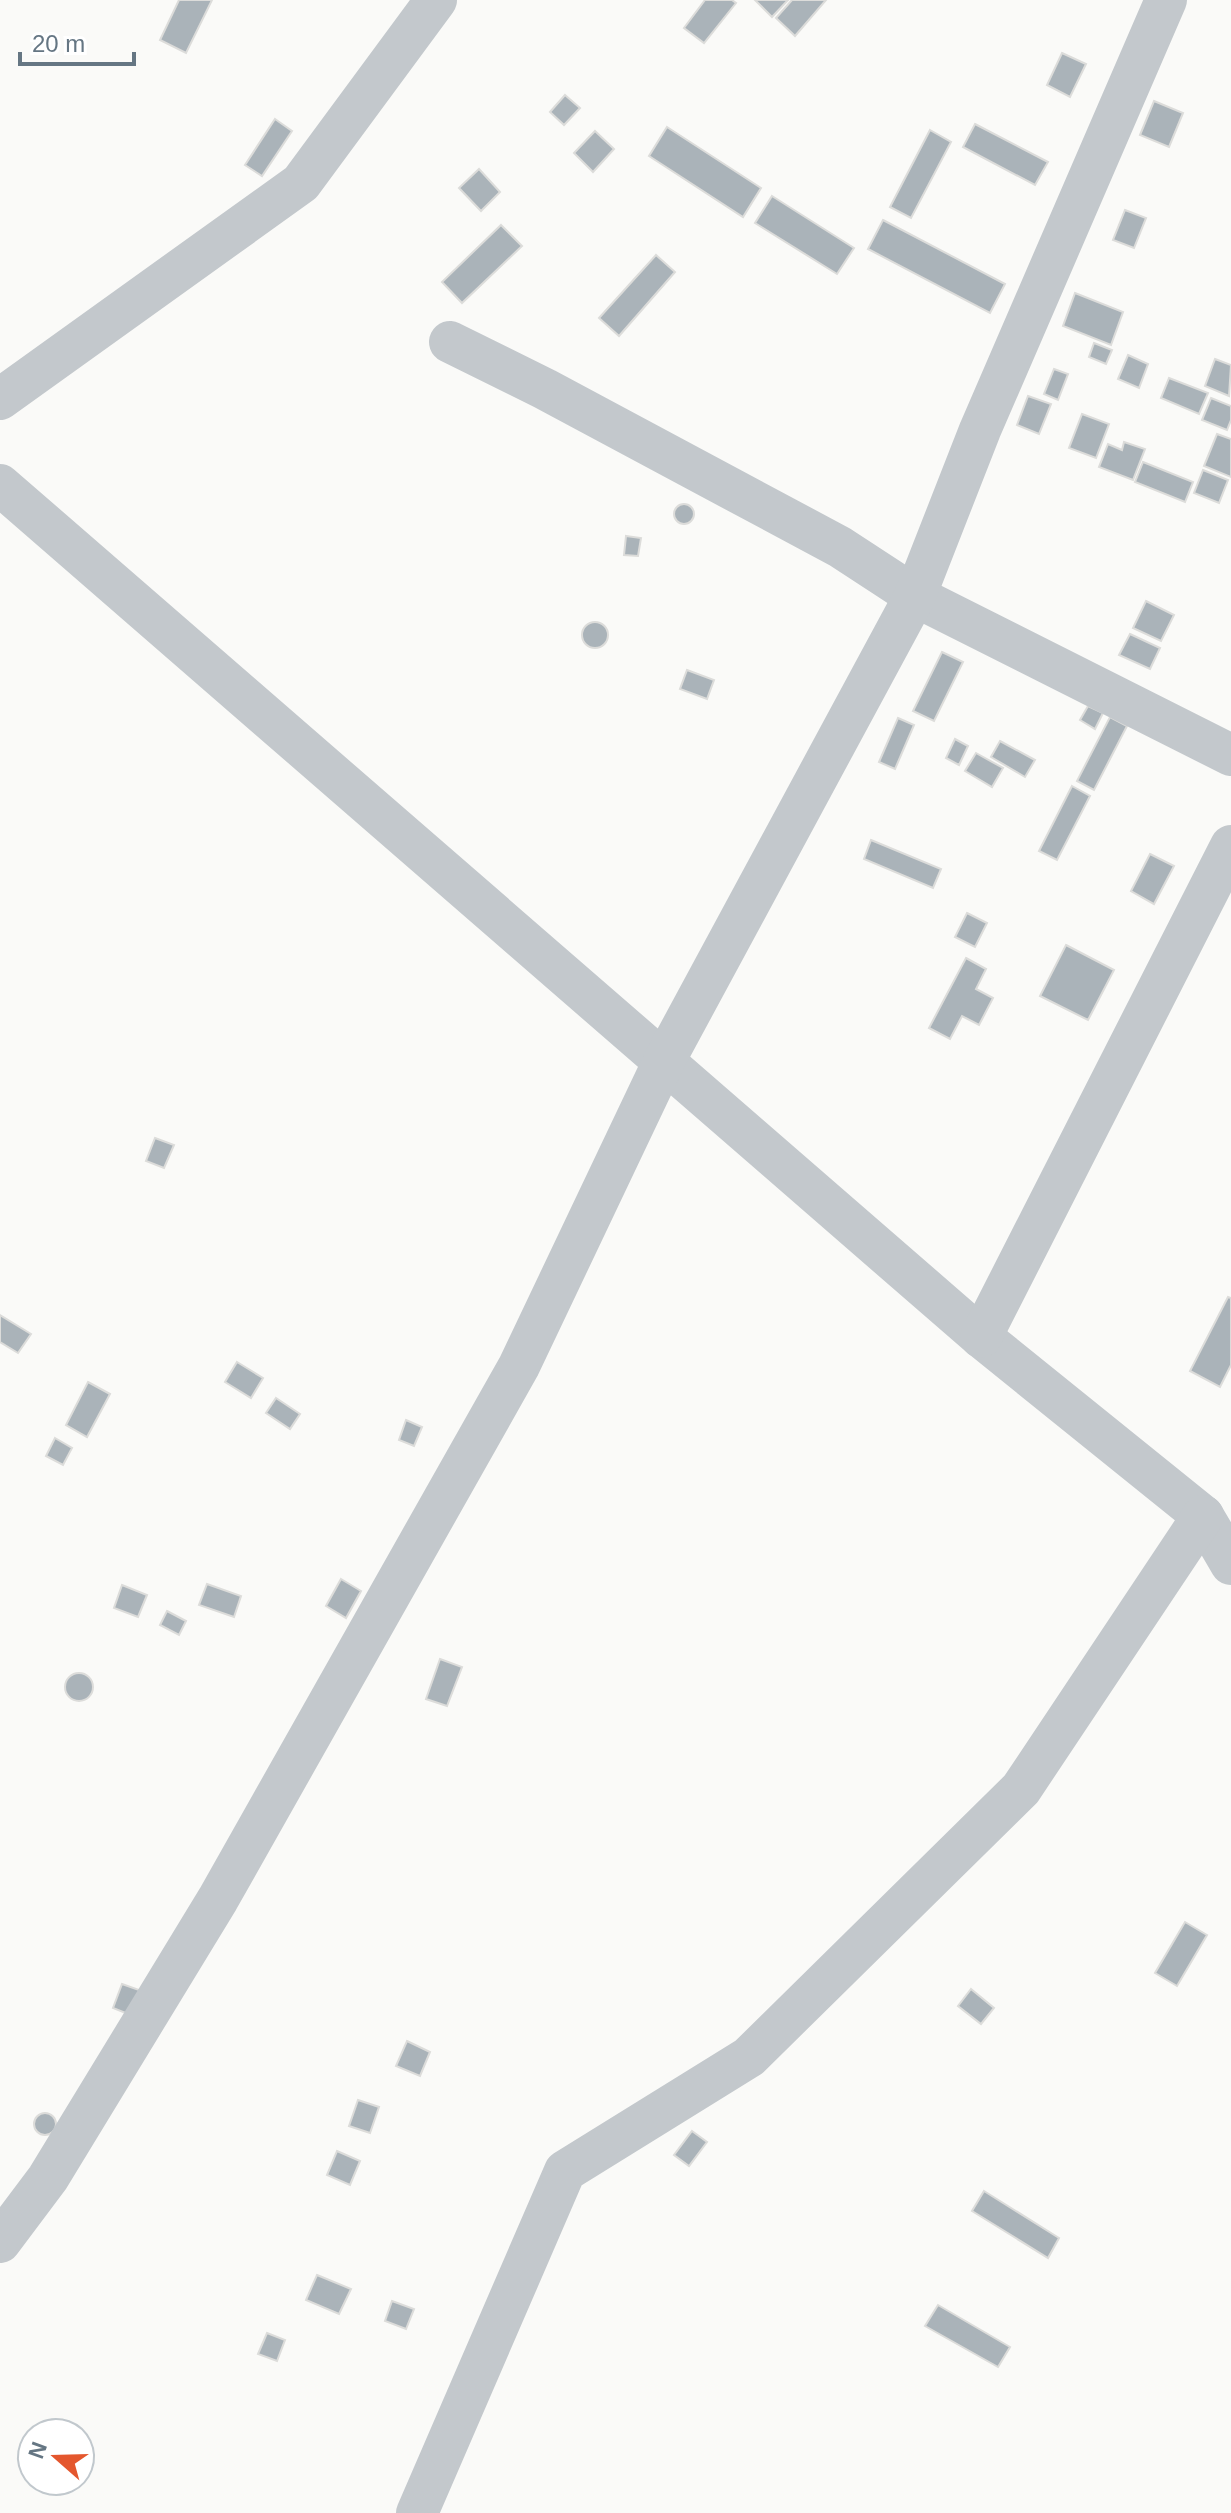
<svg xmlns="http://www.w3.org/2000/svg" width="1231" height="2513" font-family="Arial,sans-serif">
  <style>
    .building { fill: #aab3b9; stroke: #dcdcda; stroke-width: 2 }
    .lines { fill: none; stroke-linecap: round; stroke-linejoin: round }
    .minor { stroke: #c3c8cc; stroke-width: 42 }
  </style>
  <rect width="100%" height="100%" fill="#fafaf8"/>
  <g class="building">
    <path d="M179,0H212L186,53L160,40Z"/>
    <path d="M705,0H732L736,3L704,43L684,28Z"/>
    <path d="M755,0H788L772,17Z"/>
    <path d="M792,0H826L795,36L776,18Z"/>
    <path d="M1062,53L1086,64L1070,97L1047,85Z"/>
    <path d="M565,95L580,108L564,125L550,112Z"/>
    <path d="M1154,101L1183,113L1169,147L1140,135Z"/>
    <path d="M275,119L292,131L262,176L245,165Z"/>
    <path d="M975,124L1048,162L1035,185L963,147Z"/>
    <path d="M667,127L761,188L743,217L649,156Z"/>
    <path d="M930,130L951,142L911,218L890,207Z"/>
    <path d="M595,131L614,149L593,172L574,153Z"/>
    <path d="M479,169L500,192L481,211L459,188Z"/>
    <path d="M772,196L854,248L837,274L755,223Z"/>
    <path d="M1125,210L1146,218L1134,248L1113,240Z"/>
    <path d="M883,220L1005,284L990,313L868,249Z"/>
    <path d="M501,225L522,246L462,303L442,282Z"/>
    <path d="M656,255L675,272L619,336L599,318Z"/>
    <path d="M1075,293L1123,312L1111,345L1063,326Z"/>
    <path d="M1094,343L1112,350L1106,364L1089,357Z"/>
    <path d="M1128,355L1148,364L1139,388L1118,379Z"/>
    <path d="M1215,359L1231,365L1229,396L1205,386Z"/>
    <path d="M1054,369L1068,374L1058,400L1044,394Z"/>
    <path d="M1169,378L1208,393L1199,414L1161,398Z"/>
    <path d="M1028,396L1051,404L1039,434L1017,425Z"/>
    <path d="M1211,398L1231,406V420L1227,430L1202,420Z"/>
    <path d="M1082,414L1109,424L1096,458L1069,448Z"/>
    <path d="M1217,434L1231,439V477L1204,466Z"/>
    <path d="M1124,442L1145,449L1133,480L1099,467L1108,444L1122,450Z"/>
    <path d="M1143,462L1193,482L1185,502L1135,482Z"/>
    <path d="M1203,470L1228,480L1219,503L1194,493Z"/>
    <circle cx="684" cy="514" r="10"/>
    <path d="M626,536L641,538L638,556L624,555Z"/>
    <path d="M1146,601L1174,615L1161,641L1133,628Z"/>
    <circle cx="595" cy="635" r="13"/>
    <path d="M1130,634L1160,648L1150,669L1119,655Z"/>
    <path d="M942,652L963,662L934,721L913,711Z"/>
    <path d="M687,670L714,680L707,699L680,689Z"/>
    <path d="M1088,706L1103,713L1095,729L1080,720Z"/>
    <path d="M1110,717L1127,726L1094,790L1077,781Z"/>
    <path d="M898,718L914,725L895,769L879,762Z"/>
    <path d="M955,739L968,746L959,765L946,758Z"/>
    <path d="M1000,741L1035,760L1025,777L991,757Z"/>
    <path d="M976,753L1003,768L992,787L965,771Z"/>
    <path d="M1072,786L1090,796L1057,860L1039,851Z"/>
    <path d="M871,840L941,869L933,888L864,859Z"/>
    <path d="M1150,854L1174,866L1154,904L1131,891Z"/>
    <path d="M967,913L987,923L975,947L955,937Z"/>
    <path d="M1066,945L1114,970L1088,1020L1040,996Z"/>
    <path d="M966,958L986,969L976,989L993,998L979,1025L962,1016L950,1039L929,1028Z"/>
    <path d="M155,1138L174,1145L164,1168L146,1161Z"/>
    <path d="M1228,1297L1231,1298V1365L1220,1387L1190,1371Z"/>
    <path d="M0,1315L31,1334L18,1353L0,1342Z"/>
    <path d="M237,1362L263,1378L251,1398L225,1382Z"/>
    <path d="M88,1382L110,1394L87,1437L66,1425Z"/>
    <path d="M276,1398L300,1414L290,1429L266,1413Z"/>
    <path d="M406,1420L422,1427L414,1446L399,1440Z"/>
    <path d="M55,1438L72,1448L63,1465L46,1456Z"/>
    <path d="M341,1579L361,1591L346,1618L326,1606Z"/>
    <path d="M207,1584L241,1596L234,1617L199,1605Z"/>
    <path d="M122,1585L147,1595L138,1617L114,1608Z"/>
    <path d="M167,1611L186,1621L179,1635L160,1625Z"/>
    <path d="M440,1659L462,1667L447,1706L426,1699Z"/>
    <circle cx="79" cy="1687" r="14"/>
    <path d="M1185,1922L1207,1935L1177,1986L1155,1973Z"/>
    <path d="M122,1984L142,1991L133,2016L113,2008Z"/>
    <path d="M971,1989L994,2008L981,2024L958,2006Z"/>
    <path d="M407,2041L430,2052L420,2076L396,2066Z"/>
    <path d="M358,2100L379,2107L370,2133L349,2126Z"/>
    <circle cx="45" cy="2124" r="11"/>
    <path d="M692,2131L707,2142L689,2166L674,2155Z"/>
    <path d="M337,2151L360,2161L350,2185L327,2175Z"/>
    <path d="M984,2191L1059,2238L1048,2258L972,2211Z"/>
    <path d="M317,2275L351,2289L339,2314L306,2300Z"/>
    <path d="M392,2301L414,2309L406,2329L385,2321Z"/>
    <path d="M938,2305L1010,2347L998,2367L925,2326Z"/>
    <path d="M267,2333L285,2340L277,2361L258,2354Z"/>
  </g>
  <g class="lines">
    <g class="minor">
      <path d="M450,342L545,389L840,547L915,596L1231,755"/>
      <path d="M0,399L301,183L436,0"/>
      <path d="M0,485L981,1337L1203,1516L1231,1564"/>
      <path d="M981,1337L1231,846"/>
      <path d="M0,2242L48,2178L218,1899L519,1366L664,1061L915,596L980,430L1166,0"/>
      <path d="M417,2513L565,2171L749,2057L1021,1789L1203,1516"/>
    </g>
  </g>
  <g transform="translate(56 2457) rotate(290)"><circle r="38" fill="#ffffff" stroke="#c1c8cd" stroke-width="2"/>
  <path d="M0-6L14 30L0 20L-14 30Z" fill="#e4572e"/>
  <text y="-12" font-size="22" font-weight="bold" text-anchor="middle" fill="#657683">N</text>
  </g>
  <path d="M20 52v12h114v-12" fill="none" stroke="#657683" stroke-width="4"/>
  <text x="32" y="52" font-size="24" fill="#657683" stroke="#ffffff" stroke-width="6" paint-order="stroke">20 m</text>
</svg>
